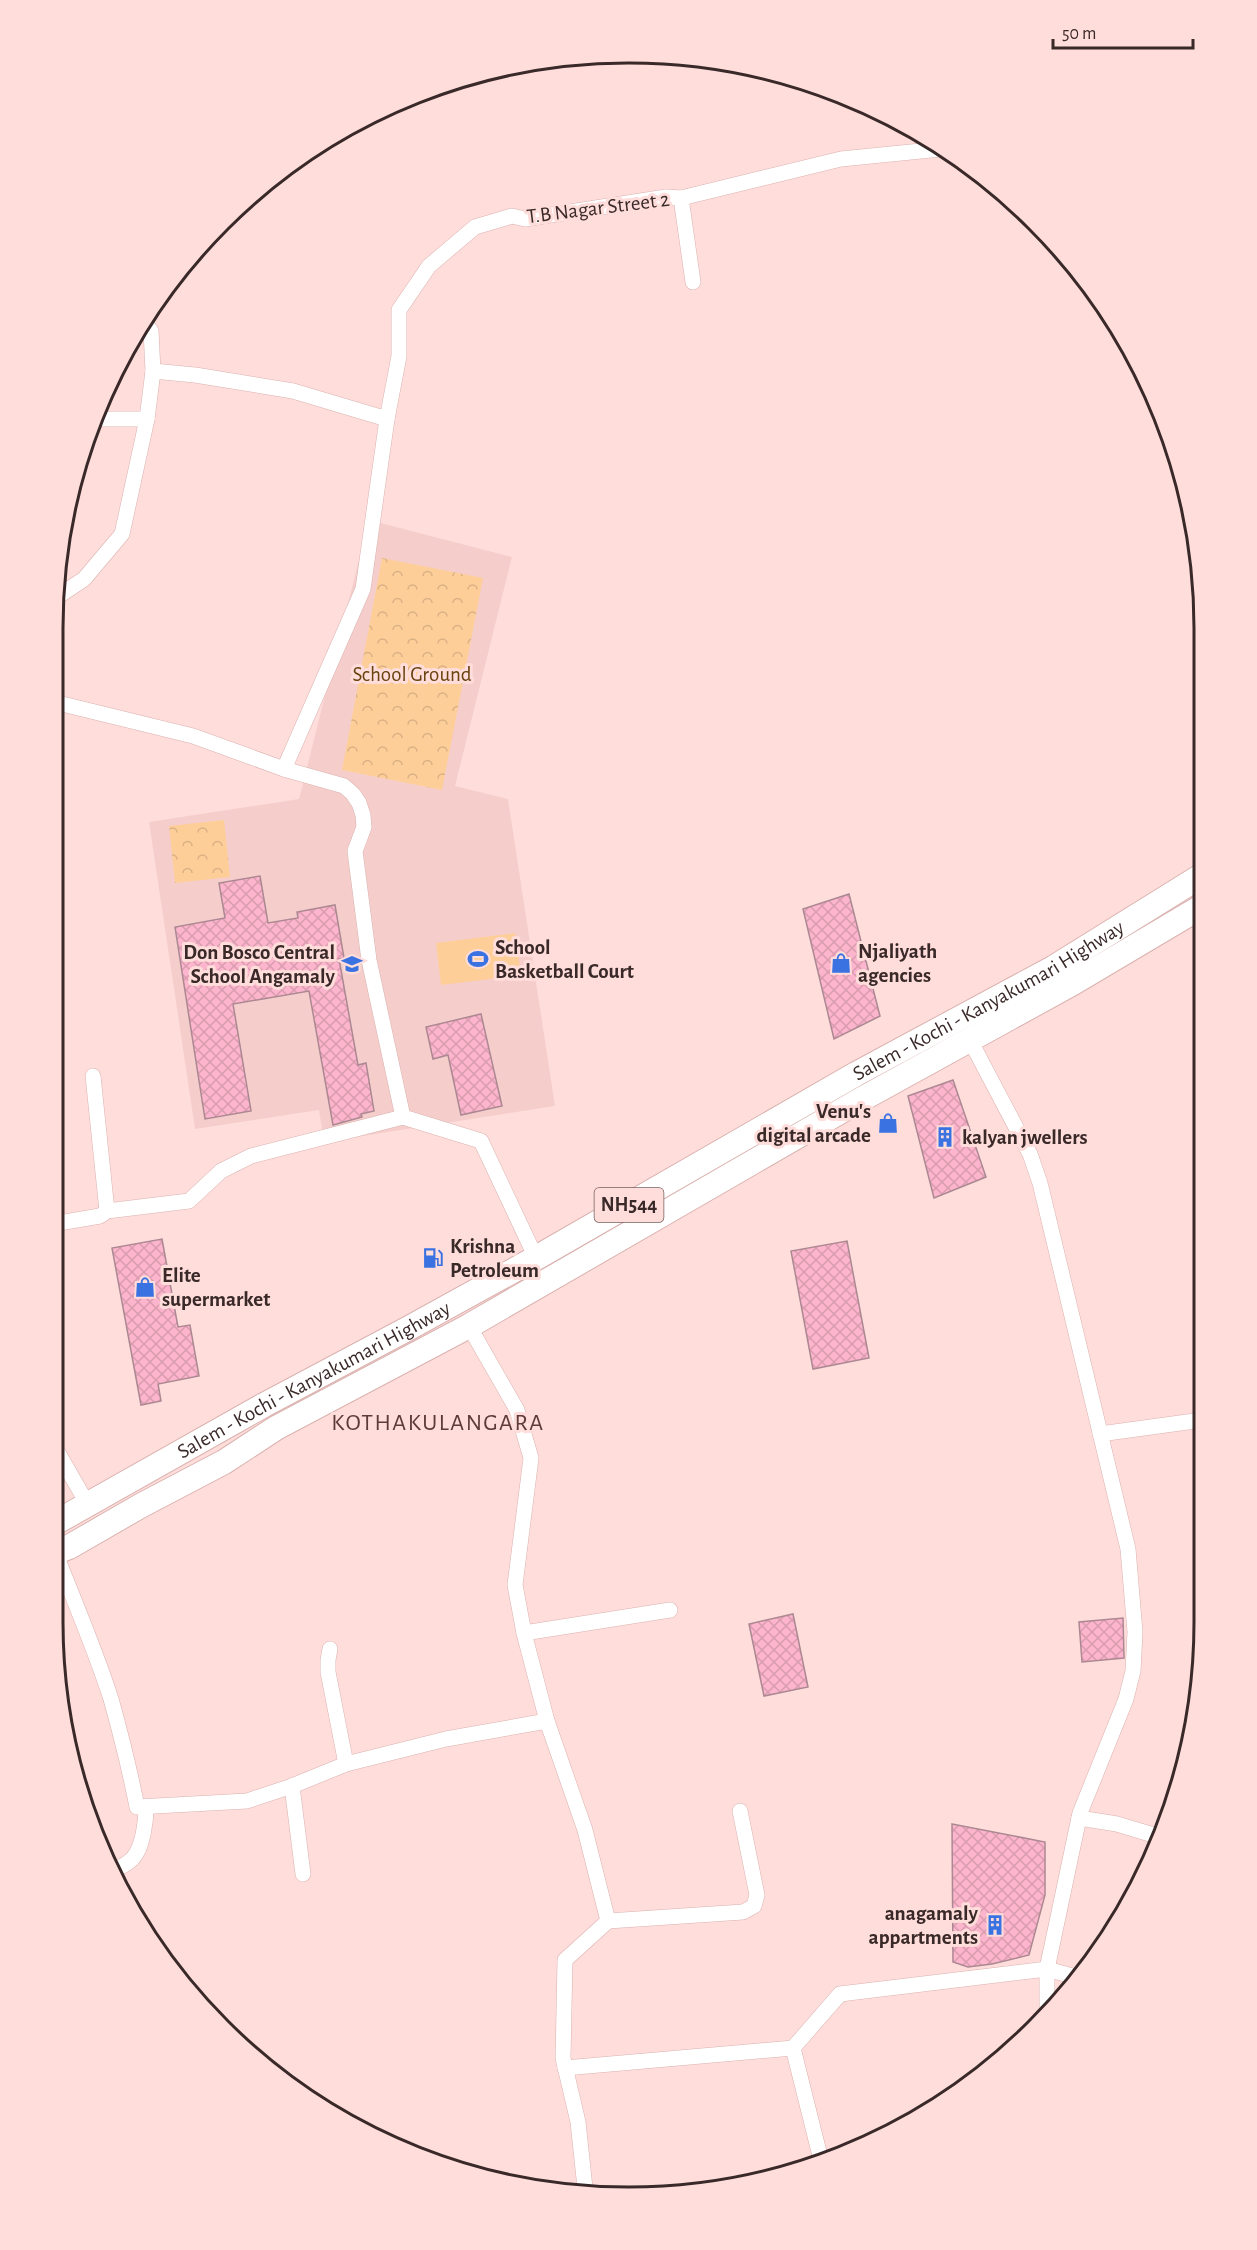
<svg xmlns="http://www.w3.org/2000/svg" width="1257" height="2250" font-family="'Alegreya Sans',sans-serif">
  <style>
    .built { fill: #f5cecb }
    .grass { fill: #fece99 }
    .forest { fill: url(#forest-crowns) }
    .building { fill: url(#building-cross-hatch); stroke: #ac8893; stroke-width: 1.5 }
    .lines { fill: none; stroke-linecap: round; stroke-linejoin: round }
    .minor-casing { stroke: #dab2af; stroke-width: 16 }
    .trunk-casing { stroke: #dab2af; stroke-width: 26 }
    .minor { stroke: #fff; stroke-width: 15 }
    .trunk { stroke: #fff; stroke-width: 24 }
    .labels { text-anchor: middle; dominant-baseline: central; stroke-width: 6; stroke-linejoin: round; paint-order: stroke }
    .shield { fill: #ffdddb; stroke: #745f5e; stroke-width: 1.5 }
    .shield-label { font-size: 20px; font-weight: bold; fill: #392928 }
    .street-label { font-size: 21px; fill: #392928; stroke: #ffdddb }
    .park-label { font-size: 21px; fill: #69430e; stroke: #ffdddb }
    .poi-label { font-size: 21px; font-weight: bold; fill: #392928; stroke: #ffdddb; text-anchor: start }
    .quarter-label { font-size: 24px; letter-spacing: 1.5px; fill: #5c3b3a; stroke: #ffdddb }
    .rim { fill: none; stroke: #392928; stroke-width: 3 }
  </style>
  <defs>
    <pattern id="forest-crowns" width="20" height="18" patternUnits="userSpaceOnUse" patternTransform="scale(1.5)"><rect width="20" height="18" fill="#fece99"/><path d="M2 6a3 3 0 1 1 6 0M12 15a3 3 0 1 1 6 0" fill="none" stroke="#dab184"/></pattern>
    <pattern id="building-cross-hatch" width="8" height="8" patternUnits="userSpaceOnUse" patternTransform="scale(1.5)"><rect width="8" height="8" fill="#fcb5cc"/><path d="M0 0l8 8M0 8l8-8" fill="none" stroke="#d99caf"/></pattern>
  </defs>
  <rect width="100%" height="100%" fill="#ffdddb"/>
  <path class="built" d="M369,520L512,557L455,786L508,799L555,1106L324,1142L319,1110L195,1129L149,822L299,799Z"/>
  <path class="grass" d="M515,933L521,975L441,985L436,943Z"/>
  <g class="forest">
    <path d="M382,558L483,578L442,790L342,770Z"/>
    <path d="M224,820L230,877L175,883L169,826Z"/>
  </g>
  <g class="building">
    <path d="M260,876L268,923L298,918L297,912L335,905L344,958L339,959L358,1065L366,1063L374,1111L361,1114L362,1117L333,1125L309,991L233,1004L251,1111L205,1119L175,927L225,918L219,883Z"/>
    <path d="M849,894L880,1016L834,1039L803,909Z"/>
    <path d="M481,1014L502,1106L461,1115L448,1055L433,1059L426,1027Z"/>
    <path d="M953,1080L986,1177L934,1198L908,1096Z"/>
    <path d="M162,1239L178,1327L190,1325L199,1376L158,1384L161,1401L141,1405L112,1248Z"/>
    <path d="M847,1241L869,1358L813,1369L791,1251Z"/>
    <path d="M793,1614L808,1687L764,1696L749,1624Z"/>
    <path d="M1123,1618L1124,1658L1082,1662L1079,1622Z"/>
    <path d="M952,1824L1045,1842V1895L1029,1955L992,1964L968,1967L953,1962Z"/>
  </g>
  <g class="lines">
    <g class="minor-casing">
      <g id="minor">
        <path d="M681,198L693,282"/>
        <path d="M144,321L151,331L153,371"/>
        <path d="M94,419H147"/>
        <path d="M54,599L84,579L122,534L147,419L153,371L195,375L293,391L387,419"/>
        <path d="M54,702L193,736L284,769L344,786L353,794L359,803L363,815L364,827L355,851L369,960L403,1117L481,1141L536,1258"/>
        <path d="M284,769L363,589L387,419L399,356V310L429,266L475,227L512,216L525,219L666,197L681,198L841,159L941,149"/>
        <path d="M970,1040L1030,1154L1040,1183L1128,1549L1135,1632L1133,1671L1126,1699L1080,1813L1047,1969V2008"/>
        <path d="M93,1076L107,1211"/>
        <path d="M53,1224L100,1216L107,1211L189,1201L221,1171L251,1156L403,1117"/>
        <path d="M469,1326L517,1410L531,1458L515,1585L524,1633L547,1721L585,1830L608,1921L565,1960L563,2058L578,2122L585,2188"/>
        <path d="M1100,1434L1202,1420"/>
        <path d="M53,1444L88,1505"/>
        <path d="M55,1552C74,1601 95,1649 111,1699C121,1735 130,1771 137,1807L247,1801L292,1786L346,1764L446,1739L547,1721"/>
        <path d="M524,1633L670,1610"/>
        <path d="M330,1649L328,1660V1672L346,1764"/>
        <path d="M292,1786L303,1874"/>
        <path d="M1079,1818L1117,1824L1160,1837"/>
        <path d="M117,1869C122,1866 129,1863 133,1858C143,1847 146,1821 146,1807"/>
        <path d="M608,1921L743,1912L754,1906L757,1895L740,1811"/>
        <path d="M565,2068L793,2048"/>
        <path d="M821,2160L793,2048L840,1994L1047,1969L1072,1976"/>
      </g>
    </g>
    <g class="trunk-casing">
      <g id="trunk">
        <path id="s1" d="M53,1524L264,1405L409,1328L536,1258L856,1074L1053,968L1201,876"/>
        <path d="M53,1553L69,1547L142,1505L224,1462L276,1428L469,1326L862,1099L1073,983L1201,907"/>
      </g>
    </g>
    <use href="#minor" class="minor"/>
    <use href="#trunk" class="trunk"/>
  </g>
  <defs>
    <g id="stadium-bare" transform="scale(1.62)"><path d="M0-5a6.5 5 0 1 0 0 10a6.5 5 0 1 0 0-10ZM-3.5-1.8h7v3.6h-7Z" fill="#3a72e2" stroke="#ffdddb" stroke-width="2.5" paint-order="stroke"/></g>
    <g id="shop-bare" transform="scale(1.62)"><path d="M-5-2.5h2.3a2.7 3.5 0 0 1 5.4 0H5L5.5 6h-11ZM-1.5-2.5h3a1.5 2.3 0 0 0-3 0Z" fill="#3a72e2" stroke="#ffdddb" stroke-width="2.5" paint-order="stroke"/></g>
    <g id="school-bare" transform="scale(1.62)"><path d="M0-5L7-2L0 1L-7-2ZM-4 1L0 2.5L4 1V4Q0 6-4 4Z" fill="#3a72e2" stroke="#ffdddb" stroke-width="2.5" paint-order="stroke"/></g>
    <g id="building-bare" transform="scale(1.62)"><path d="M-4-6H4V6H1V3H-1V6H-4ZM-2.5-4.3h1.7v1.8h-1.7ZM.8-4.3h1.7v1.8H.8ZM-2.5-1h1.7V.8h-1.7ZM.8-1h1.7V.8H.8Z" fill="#3a72e2" stroke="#ffdddb" stroke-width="2.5" paint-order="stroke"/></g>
    <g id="fuel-bare" transform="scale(1.62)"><path d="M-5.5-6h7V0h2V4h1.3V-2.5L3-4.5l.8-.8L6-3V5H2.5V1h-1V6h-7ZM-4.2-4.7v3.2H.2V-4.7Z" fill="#3a72e2" stroke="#ffdddb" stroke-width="2.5" paint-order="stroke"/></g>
  </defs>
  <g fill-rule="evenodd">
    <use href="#stadium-bare" x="478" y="959"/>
    <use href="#shop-bare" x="841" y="963"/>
    <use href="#school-bare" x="352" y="964"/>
    <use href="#shop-bare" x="888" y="1123"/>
    <use href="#building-bare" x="945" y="1137"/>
    <use href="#fuel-bare" x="433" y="1258"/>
    <use href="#shop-bare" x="145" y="1287"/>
    <use href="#building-bare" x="995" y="1925"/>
  </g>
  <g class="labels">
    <rect class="shield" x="594.5" y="1188" width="69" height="34" rx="4.5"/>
    <g class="shield-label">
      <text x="629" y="1205">NH544</text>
    </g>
    <g class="street-label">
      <text transform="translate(598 208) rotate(-7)">T.B Nagar Street 2</text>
      <text stroke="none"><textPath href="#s1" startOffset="1072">Salem - Kochi - Kanyakumari Highway</textPath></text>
      <text stroke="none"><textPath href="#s1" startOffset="298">Salem - Kochi - Kanyakumari Highway</textPath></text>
    </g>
    <g class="park-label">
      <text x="412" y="674">School Ground</text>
    </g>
    <g class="poi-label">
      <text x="495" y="947">School<tspan x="495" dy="24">Basketball Court</tspan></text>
      <text x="858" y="951">Njaliyath<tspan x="858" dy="24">agencies</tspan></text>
      <text x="335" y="952" text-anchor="end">Don Bosco Central<tspan x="335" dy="24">School Angamaly</tspan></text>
      <text x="871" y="1111" text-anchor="end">Venu's<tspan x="871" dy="24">digital arcade</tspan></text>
      <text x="962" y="1137">kalyan jwellers</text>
      <text x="450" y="1246">Krishna<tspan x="450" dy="24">Petroleum</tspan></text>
      <text x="162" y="1275">Elite<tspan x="162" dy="24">supermarket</tspan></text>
      <text x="978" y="1913" text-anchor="end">anagamaly<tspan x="978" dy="24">appartments</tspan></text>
    </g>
    <g class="quarter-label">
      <text x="438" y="1423">KOTHAKULANGARA</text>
    </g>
  </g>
  <path d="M0 0H1257V2250H0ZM628 63H629A565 565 0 0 1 1194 628V1622A565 565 0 0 1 629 2187H628A565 565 0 0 1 63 1622V628A565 565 0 0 1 628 63Z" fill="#ffdddb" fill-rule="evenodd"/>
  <path class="rim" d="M628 63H629A565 565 0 0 1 1194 628V1622A565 565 0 0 1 629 2187H628A565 565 0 0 1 63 1622V628A565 565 0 0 1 628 63Z"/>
  <path d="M1053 39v9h140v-9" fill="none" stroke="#392928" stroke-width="3"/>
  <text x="1062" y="39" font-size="18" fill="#392928" stroke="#ffdddb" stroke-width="4.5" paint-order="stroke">50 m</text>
</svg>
